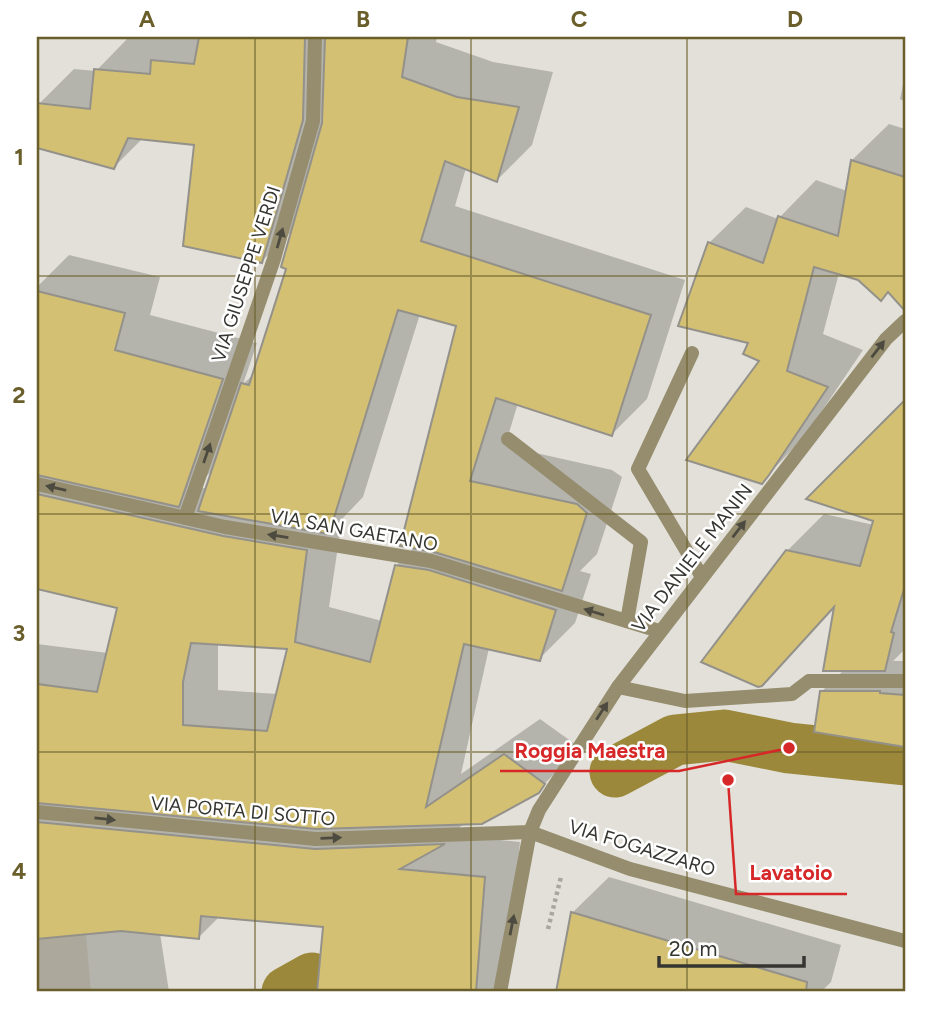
<svg xmlns="http://www.w3.org/2000/svg" width="942" height="1029" font-family="Figtree,sans-serif">
  <style>
    .built { fill: #d7d3c4 }
    .shadow { fill: #0003; fill-rule: evenodd }
    .lines { fill: none; stroke-linecap: round; stroke-linejoin: round }
    .canal { stroke: #9b883a; stroke-width: 51 }
    .building { fill: #d3c072; stroke: #93918a; stroke-width: 2; fill-rule: evenodd }
    .path { stroke: #a8a6a0; stroke-width: 4.5; stroke-dasharray: 3.5 3.5; stroke-linecap: butt }
    .service { stroke: #958d6e; stroke-width: 14 }
    .minor { stroke: #958d6e; stroke-width: 14 }
    .tertiary { stroke: #958d6e; stroke-width: 14 }
    .oneway { fill: #4d4b40 }
    .grid { fill: none; stroke: #6a5e2b; stroke-width: 2; stroke-opacity: 0.55 }
    .labels { text-anchor: middle; dominant-baseline: central; stroke-width: 5; stroke-linejoin: round; paint-order: stroke }
    .street-label { font-size: 19px; fill: #353531; stroke: #fff }
    .leader { fill: none; stroke: #d62828; stroke-width: 2.5 }
    .callout-dot { fill: #d62828; stroke: #fff; stroke-width: 2.5 }
    .callout-label { font-size: 21px; text-anchor: middle; font-weight: bold; fill: #d62828; stroke: #fff; stroke-width: 5; stroke-linejoin: round; paint-order: stroke }
    .neatline { fill: none; stroke: #6a5e2b; stroke-width: 2.5 }
    .grid-label { font-size: 23px; text-anchor: middle; font-weight: bold; fill: #6a5e2b }
  </style>
  <rect width="100%" height="100%" fill="#e2e0d8"/>
  <path class="built" d="M86,935L91,992H37V939Z"/>
  <g class="shadow">
    <path d="M129,37H437L436,42L493,62L553,72L532,145L497,180L466,168L455,206L685,280L647,399L612,434L518,403L505,446L612,470L622,477L597,554L580,571L591,574L575,623L539,659L489,648L461,774L540,719L579,747L538,791L464,823L452,835L520,842L506,992H319L325,926L220,916L199,937L160,933L169,992H37V644L108,653L119,606L37,587V287L69,255L160,277L150,315L257,343L243,384L255,373L289,267L294,229L262,261L195,143L143,138L114,167L37,146L39,104L74,69L96,71ZM420,314L458,325L415,547L396,566L382,621L329,607L342,519L363,497ZM214,469L207,489L196,486ZM218,643L290,647L278,694L218,690Z"/>
    <path d="M905,75V102L900,99Z"/>
    <path d="M889,124L905,129V308L889,291L839,273L823,334L863,350L805,436L761,482L762,361L750,341L709,243L746,207L778,219L816,180L847,191L852,160Z"/>
    <path d="M905,403V649L893,661H905V745L816,731L822,691L844,670L835,606L762,685L787,551L824,514L874,525L875,519L809,498Z"/>
    <path d="M609,877L841,945L831,982L821,992H557L572,913Z"/>
  </g>
  <g class="lines">
    <g class="canal">
      <path d="M615,772L675,740L724,735L789,748L905,760"/>
      <path d="M287,992L312,978"/>
    </g>
  </g>
  <g class="building">
    <path d="M199,37H305L303,120L262,263L183,246L194,145L128,138L114,169L37,148V103L90,109L94,69L150,74L151,60L194,64Z"/>
    <path d="M325,37H408L402,77L457,97L519,107L497,182L445,161L421,241L651,315L612,436L496,398L470,481L577,504L587,513L562,591L434,552L400,546L456,326L398,310L329,534L198,511L241,383L249,385L286,269L281,267L322,123Z"/>
    <path d="M851,160L905,177V311L888,292L881,301L858,280L814,267L787,371L828,387L769,475L762,484L686,460L759,361L743,354L748,343L678,326L708,242L763,263L778,216L838,236Z"/>
    <path d="M37,291L125,313L115,350L223,379L179,507L37,475Z"/>
    <path d="M905,400V586L891,632L894,633L885,671H823L834,607L762,686L758,687L701,662L786,550L860,566L873,521L806,499Z"/>
    <path d="M37,494L223,536L307,550L295,642L370,662L395,565L429,570L556,610L540,661L464,644L426,807L504,754L545,784L539,793L482,824L316,829L37,803V684L97,692L117,608L37,589ZM191,643L287,649L267,731L183,725V682Z"/>
    <path d="M820,691H880V693L905,695V747L814,732Z"/>
    <path d="M37,822L315,849L445,844L400,869L485,877L476,992H317L323,927L201,916L199,939L121,931L37,939Z"/>
    <path d="M571,912L807,982L806,992H556Z"/>
  </g>
  <g class="lines">
    <path class="path" d="M548,929L561,877"/>
    <g class="service">
      <path d="M692,353L638,469L702,577"/>
      <path d="M508,439L641,542L627,621"/>
    </g>
    <g class="minor">
      <path d="M37,484L225,527L431,561L659,631"/>
      <path d="M185,518L274,259L313,121L315,37"/>
      <path d="M618,687L685,701L792,694L809,681H905"/>
      <path d="M37,812L316,839L530,832L630,869L905,941"/>
    </g>
    <path class="tertiary" d="M500,992L530,832L539,810L618,687L886,339L905,321"/>
  </g>
  <defs><path id="oneway-solid" d="M-6-.8H1V-3.2L6.5 0L1 3.2V.8H-6Z" transform="scale(1.75)"/></defs>
  <g class="oneway">
    <use href="#oneway-solid" transform="translate(280 238) rotate(-74)"/>
    <use href="#oneway-solid" transform="translate(878 349) rotate(-52)"/>
    <use href="#oneway-solid" transform="translate(207 453) rotate(-71)"/>
    <use href="#oneway-solid" transform="translate(56 488) rotate(-167)"/>
    <use href="#oneway-solid" transform="translate(739 529) rotate(-52)"/>
    <use href="#oneway-solid" transform="translate(278 536) rotate(-171)"/>
    <use href="#oneway-solid" transform="translate(594 612) rotate(-163)"/>
    <use href="#oneway-solid" transform="translate(602 711) rotate(-57)"/>
    <use href="#oneway-solid" transform="translate(105 819) rotate(6)"/>
    <use href="#oneway-solid" transform="translate(331 838) rotate(-2)"/>
    <use href="#oneway-solid" transform="translate(512 925) rotate(-79)"/>
  </g>
  <path class="grid" d="M255,37V992M471,37V992M687,37V992M37,276H905M37,514H905M37,752H905"/>
  <g class="labels">
    <g class="street-label">
      <text transform="translate(246 274) rotate(-72)">VIA GIUSEPPE VERDI</text>
      <text transform="translate(354 530) rotate(10)">VIA SAN GAETANO</text>
      <text transform="translate(692 558) rotate(-52)">VIA DANIELE MANIN</text>
      <text transform="translate(243 811) rotate(5)">VIA PORTA DI SOTTO</text>
      <text transform="translate(642 848) rotate(17)">VIA FOGAZZARO</text>
    </g>
  </g>
  <path class="leader" d="M789 748L679 771H500M728 780L736 894H847"/>
  <g class="callout-dot">
    <circle cx="789" cy="748" r="7"/>
    <circle cx="728" cy="780" r="7"/>
  </g>
  <g class="callout-label">
    <text x="590" y="758">Roggia Maestra</text>
    <text x="791" y="880">Lavatoio</text>
  </g>
  <rect width="942" height="1029" fill="none" stroke="#ffffff" stroke-width="77"/>
  <path d="M659 956v10h145v-10" fill="none" stroke="#353531" stroke-width="3.5"/>
  <text x="669" y="956" font-size="21" fill="#353531" stroke="#ffffff" stroke-width="5" paint-order="stroke">20 m</text>
  <rect x="38" y="38" width="866" height="952" class="neatline"/>
  <g class="grid-label">
    <text x="147" y="27">A</text>
    <text x="363" y="27">B</text>
    <text x="579" y="27">C</text>
    <text x="795" y="27">D</text>
    <text x="19" y="165">1</text>
    <text x="19" y="403">2</text>
    <text x="19" y="641">3</text>
    <text x="19" y="879">4</text>
  </g>
</svg>
